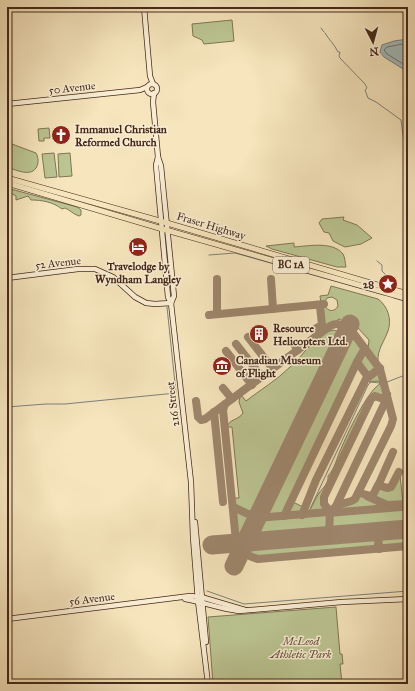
<svg xmlns="http://www.w3.org/2000/svg" width="415" height="691" font-family="'IM FELL Great Primer',serif">
  <style>
    .green { fill: #bbc592; stroke: #807656 }
    .water { fill: #a2bcbc; stroke: #7d817c }
    .lines { fill: none; stroke-linecap: round; stroke-linejoin: round }
    .shore { stroke: #74726c; stroke-width: 1 }
    .stream { stroke: #7d817c; stroke-width: 1 }
    .taxiway { stroke: #9e866c; stroke-width: 8 }
    .runway { stroke: #9e866c; stroke-width: 19 }
    .secondary-casing { stroke: #46281b; stroke-width: 6 }
    .primary-casing { stroke: #46281b; stroke-width: 6 }
    .secondary { stroke: #f9eed4; stroke-width: 4.5 }
    .primary { stroke: #f6e5bd; stroke-width: 5 }
    .labels { text-anchor: middle; dominant-baseline: central; stroke-width: 3; stroke-linejoin: round; paint-order: stroke }
    .shield { fill: #f9eed4; stroke: #7c6352; stroke-width: 1 }
    .shield-label { font-size: 10px; font-weight: bold; fill: #46281b }
    .street-label { font-size: 11px; fill: #46281b; stroke: #f9eed4 }
    .poi-label { font-size: 11px; font-weight: bold; fill: #46281b; stroke: #f9eed4; text-anchor: start }
    .park-label { font-size: 11px; font-style: italic; fill: #634f39; stroke: #f9eed4 }
  </style>
  <rect width="100%" height="100%" fill="#f6e5bd"/>
  <filter id="stains"><feTurbulence type="fractalNoise" baseFrequency=".005" numOctaves="4"/><feColorMatrix values="0 0 0 0 .2 0 0 0 0 .09 0 0 0 0 .02 0 0 0 .5 -.17"/></filter>
  <radialGradient id="worn" r=".72"><stop offset=".6" stop-color="#630" stop-opacity="0"/><stop offset="1" stop-color="#630" stop-opacity=".3"/></radialGradient>
  <g class="green">
    <path d="M232,20L234,41L204,44L202,40L193,36L192,24Z"/>
    <path d="M49,128L50,138H44V141H39L38,129Z"/>
    <path d="M7,144H12L36,153C38,157 39,161 37,166C32,178 16,170 7,167Z"/>
    <path d="M54,153L57,177L45,178L42,154Z"/>
    <path d="M70,153L72,176L59,177L58,154Z"/>
    <path d="M7,188L77,207L81,210V215L79,216C73,214 70,210 65,208L62,209C53,202 42,200 31,200L28,196L16,200V196L11,193L7,194Z"/>
    <path d="M344,217L343,220L357,225L372,238L361,244L345,247L333,241L329,233L324,232L319,223L322,219Z"/>
    <path d="M294,243V247C308,246 333,241 343,254C345,257 345,263 346,267H337L272,249L266,246Z"/>
    <path d="M331,286L378,299C388,306 392,320 388,331C384,342 377,350 378,362L368,349L369,340L358,328L339,319L325,328L323,326L322,307L325,306C328,312 335,312 338,306L337,300L332,297L327,298L324,303H321L320,296L328,295Z"/>
    <path d="M334,330L338,332L339,336L254,515L235,506L234,498H239L232,427H227C229,419 239,420 243,413L239,402L240,397L242,396L246,401C260,390 277,380 290,367C303,356 317,332 334,330Z"/>
    <path d="M353,339C357,340 362,345 362,350L283,515L264,516L348,341Z"/>
    <path d="M365,352H366L377,367L375,371L372,373L368,372L360,362Z"/>
    <path d="M379,373L385,392V396L381,397L375,396L371,397L323,498V504L327,511L308,513C312,507 315,499 319,493C323,488 329,483 328,476C335,469 337,457 341,449C347,434 368,390 380,384V382L377,381L369,382L370,378Z"/>
    <path d="M400,475L403,503H387L374,498L380,486L388,489H393Z"/>
    <path d="M359,495H362L386,506L401,505L402,510L408,509V524L332,530C330,522 332,509 342,506C346,504 350,504 354,503Z"/>
    <path d="M293,502L303,507L301,513H289V510Z"/>
    <path d="M235,510L253,518L243,538H238Z"/>
    <path d="M327,515L328,516V530L326,531L254,537L262,520Z"/>
    <path d="M408,534V545L384,547L380,543V540L382,536Z"/>
    <path d="M372,537L375,541V544L372,548L257,557L247,551L249,547Z"/>
    <path d="M336,607L340,654H342L343,664H340L342,684H213L208,617Z"/>
  </g>
  <path class="water" d="M408,39V72L384,57L380,52L382,45L394,41Z"/>
  <g class="lines">
    <path class="shore" d="M408,43L387,47L384,50L387,54L408,67"/>
    <g class="stream">
      <path d="M321,28L324,32"/>
      <path d="M325,33C329,40 335,45 338,52H340L339,56L340,58L365,84L367,88L365,90L368,98L376,102L401,120L405,151"/>
      <path d="M405,154L408,186"/>
      <path d="M209,255L235,253L384,295"/>
      <path d="M377,261L382,265V271L386,275L387,279"/>
      <path d="M394,298L408,302"/>
      <path d="M387,382L408,374"/>
      <path d="M7,407L46,404H65L176,393L167,307"/>
      <path d="M310,509L368,385L371,382L380,383"/>
      <path d="M207,591L244,604L408,591"/>
    </g>
    <g class="taxiway">
      <path d="M217,279V314"/>
      <path d="M271,279L273,309"/>
      <path d="M209,315L324,304"/>
      <path d="M317,336L315,329L322,325L320,306L318,305"/>
      <path d="M248,337L273,369"/>
      <path d="M293,343L298,350"/>
      <path d="M236,344L262,377"/>
      <path d="M226,351L252,385"/>
      <path d="M357,362L368,377"/>
      <path d="M223,388L232,399"/>
      <path d="M196,401L198,417L201,420L205,419L330,326C336,323 341,323 345,329V335"/>
      <path d="M225,404L223,410L236,541C237,550 249,557 258,559L408,546"/>
      <path d="M214,412L223,502"/>
      <path d="M378,486L393,452"/>
      <path d="M358,494L360,493L371,496L373,495L378,485L387,488L391,487L399,472"/>
      <path d="M367,496L387,505L408,504"/>
      <path d="M336,506L387,398"/>
      <path d="M233,507L257,518L328,512C332,511 335,506 339,505C344,502 350,503 355,499L391,426L393,419L380,369L354,334L348,333L345,335"/>
      <path d="M328,513L401,507"/>
      <path d="M302,515L316,480L366,379L380,368"/>
      <path d="M284,516L357,362L365,348"/>
      <path d="M378,532L379,549"/>
      <path d="M329,535L330,511L324,504V497L371,399L375,396L383,399L387,394"/>
    </g>
    <g class="runway">
      <path d="M212,545L408,529"/>
      <path d="M234,566L350,324"/>
    </g>
    <g class="secondary-casing">
      <g id="secondary">
        <path d="M144,7L150,76L153,84"/>
        <circle cx="152" cy="89" r="5"/>
        <path d="M154,93L153,102L158,157L161,166L174,296L171,303"/>
        <path d="M7,104L140,90L147,87"/>
        <path d="M158,157L156,165L168,297L171,303L191,482L193,537L198,601L208,684"/>
        <path d="M7,278L78,269H95L113,277L135,297L146,303L155,304L171,303"/>
        <path d="M195,522L206,642"/>
        <path d="M185,599C203,602 220,609 239,611L342,602L408,599"/>
        <path d="M7,619L190,596L201,597L245,610"/>
      </g>
    </g>
    <g class="primary-casing">
      <g id="primary">
        <path d="M7,178L167,223L408,294"/>
        <path d="M7,183L159,228L408,299"/>
      </g>
    </g>
    <use href="#secondary" class="secondary"/>
    <use href="#primary" class="primary"/>
  </g>
  <defs>
    <g id="church-disc" transform="scale(1)"><circle r="9.5" fill="#8f2418" stroke="#f9eed4"/><path d="M-1.2-6h2.4v3.5h3.3v2.4h-3.3V6h-2.4V-.1h-3.3v-2.4h3.3Z" fill="#fff"/></g>
    <g id="hotel-disc" transform="scale(1)"><circle r="9.5" fill="#8f2418" stroke="#f9eed4"/><path d="M-6-4.5h1.5V1H6V5H4.5V3h-9V5H-6ZM-4 0a1.8 1.8 0 1 1 3.6 0ZM.5 0V-2.5h3Q6-2.5 6 0Z" fill="#fff"/></g>
    <g id="sight-disc" transform="scale(1)"><circle r="9.5" fill="#8f2418" stroke="#f9eed4"/><path d="M0-6L1.8-2.2L6-1.7L2.9 1.2L3.7 5.4L0 3.3L-3.7 5.4L-2.9 1.2L-6-1.7L-1.8-2.2Z" fill="#fff"/></g>
    <g id="building-disc" transform="scale(1)"><circle r="9.5" fill="#8f2418" stroke="#f9eed4"/><path d="M-4-6H4V6H1V3H-1V6H-4ZM-2.5-4.3h1.7v1.8h-1.7ZM.8-4.3h1.7v1.8H.8ZM-2.5-1h1.7V.8h-1.7ZM.8-1h1.7V.8H.8Z" fill="#fff"/></g>
    <g id="museum-disc" transform="scale(1)"><circle r="9.5" fill="#8f2418" stroke="#f9eed4"/><path d="M0-6L6-3V-2H-6V-3ZM-5-1h2V3h-2ZM-1-1h2V3h-2ZM3-1h2V3H3ZM-6 4H6V6H-6Z" fill="#fff"/></g>
  </defs>
  <g fill-rule="evenodd">
    <use href="#church-disc" x="61" y="135"/>
    <use href="#hotel-disc" x="138" y="247"/>
    <use href="#sight-disc" x="388" y="284"/>
    <use href="#building-disc" x="259" y="334"/>
    <use href="#museum-disc" x="222" y="366"/>
  </g>
  <g class="labels">
    <rect class="shield" x="273" y="257" width="36" height="16" rx="3"/>
    <g class="shield-label">
      <text x="291" y="265">BC 1A</text>
    </g>
    <g class="street-label">
      <text transform="translate(72 88) rotate(-6)">50 Avenue</text>
      <text transform="translate(211 226) rotate(17)">Fraser Highway</text>
      <text transform="translate(58 263) rotate(-6)">52 Avenue</text>
      <text transform="translate(173 404) rotate(-97)">216 Street</text>
      <text transform="translate(92 599) rotate(-7)">56 Avenue</text>
    </g>
    <g class="poi-label">
      <text x="75" y="129">Immanuel Christian<tspan x="75" dy="13">Reformed Church</tspan></text>
      <text x="138" y="266" text-anchor="middle">Travelodge by<tspan x="138" dy="13">Wyndham Langley</tspan></text>
      <text x="374" y="284" text-anchor="end">28</text>
      <text x="273" y="328">Resource<tspan x="273" dy="13">Helicopters Ltd.</tspan></text>
      <text x="236" y="360">Canadian Museum<tspan x="236" dy="13">of Flight</tspan></text>
    </g>
    <g class="park-label">
      <text x="301" y="641">McLeod<tspan x="301" dy="13">Athletic Park</tspan></text>
    </g>
  </g>
  <rect width="415" height="691" fill="none" stroke="#f6e5bd" stroke-width="24"/>
  <rect x="8" y="8" width="399" height="675" fill="none" stroke="#46281b" stroke-width="2"/>
  <rect x="12" y="12" width="391" height="667" fill="none" stroke="#46281b"/>
  <g transform="translate(373 42) rotate(174)" stroke="#f9eed4" stroke-width="3" paint-order="stroke">
  <path d="M0-3L7 15L0 10L-7 15Z" fill="#46281b"/>
  <text y="-6" font-size="11" font-weight="bold" text-anchor="middle" fill="#46281b">N</text>
  </g>
  <rect width="100%" height="100%" filter="url(#stains)"/>
  <rect width="100%" height="100%" fill="url(#worn)"/>
</svg>
